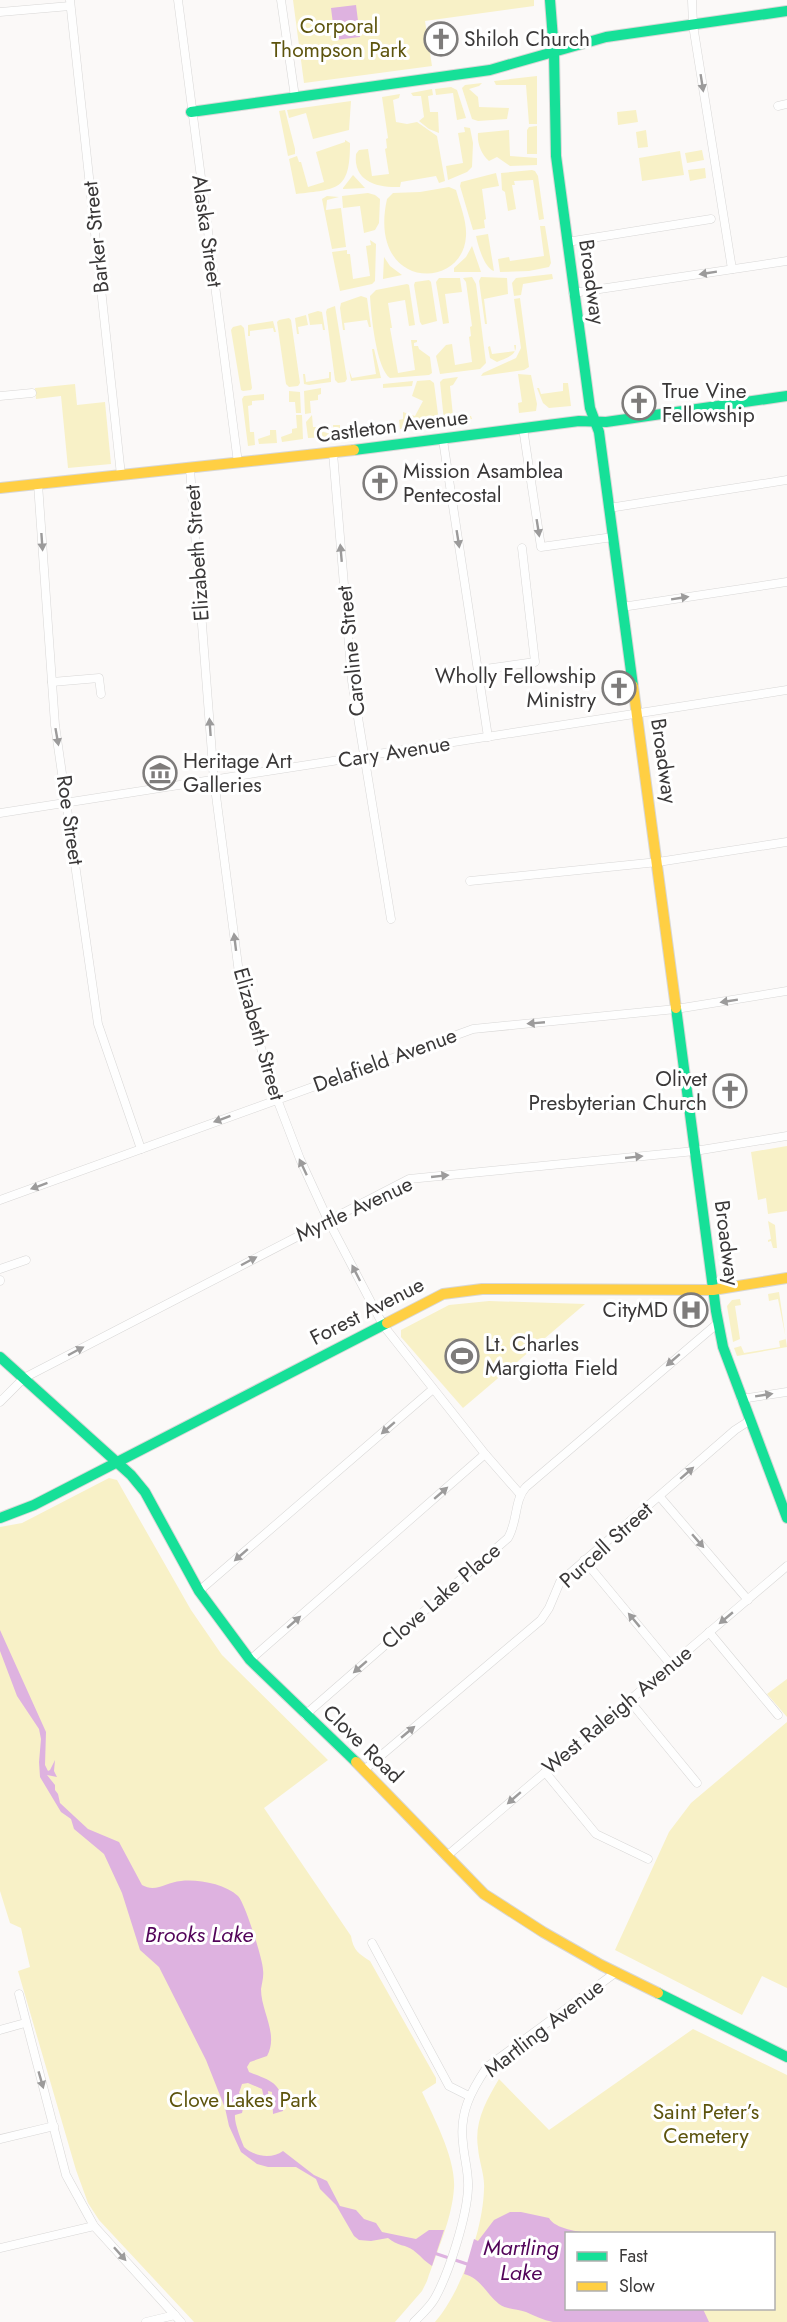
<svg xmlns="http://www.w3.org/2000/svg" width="787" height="2322" font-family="Jost,sans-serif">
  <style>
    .green { fill: #f8f1c7; fill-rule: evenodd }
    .water { fill: #deb2e0 }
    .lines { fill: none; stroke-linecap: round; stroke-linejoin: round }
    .stream { stroke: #deb2e0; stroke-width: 3 }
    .street-casing { stroke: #d8d7d6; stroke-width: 9 }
    .fast-casing { stroke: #d8d7d6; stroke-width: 12 }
    .slow-casing { stroke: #d8d7d6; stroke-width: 12 }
    .street { stroke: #fefefe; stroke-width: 8 }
    .fast { stroke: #16e098; stroke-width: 10 }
    .slow { stroke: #ffcf43; stroke-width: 10 }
    .oneway { fill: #9c9b9b }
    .labels { text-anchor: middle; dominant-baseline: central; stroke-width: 6; stroke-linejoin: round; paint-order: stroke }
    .park-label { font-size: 21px; fill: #5d540d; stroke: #fff }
    .poi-label { font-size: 21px; fill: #3a3838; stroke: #fff; text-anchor: start }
    .street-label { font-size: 21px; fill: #3a3838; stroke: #fff }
    .water-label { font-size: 22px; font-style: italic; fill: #520459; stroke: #fff }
  </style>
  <rect width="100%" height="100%" fill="#fbf9f8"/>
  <g class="green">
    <path d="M293,0H534V6L425,21L432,66L304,83Z"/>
    <path d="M537,76V124H529L526,85H496L494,81Z"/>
    <path d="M482,83L479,86L469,89L478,97L479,107L509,108L507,119L478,121L472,119L462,88L465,85Z"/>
    <path d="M451,87L457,90L466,118L457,120L453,93L436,95L435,89Z"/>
    <path d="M432,89L433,95L428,96L430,112H438L439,133L429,129L419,121L424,117L421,96H413L411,93Z"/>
    <path d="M400,94L399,98L393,100L396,122L407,124L417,122L437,136L445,181L439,183L436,176L401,182L400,187C378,188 353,182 356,154L359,150L368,149L372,176L389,174L385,149L387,148L386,139L388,138L382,97Z"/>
    <path d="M351,101L349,130L313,139L306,113L289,118L287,110Z"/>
    <path d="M285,110L295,149V154L288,156L279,111Z"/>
    <path d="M636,110L638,122L618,125L617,112Z"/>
    <path d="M537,126V154H527V130L529,127Z"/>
    <path d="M464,127L470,128L473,143L472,167L467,172L448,180L446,166L463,163L458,133L465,132Z"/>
    <path d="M509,130L510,156L537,158V165L510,166L497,157L489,161C481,154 477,143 478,133Z"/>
    <path d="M646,130L648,147L638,148L636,132Z"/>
    <path d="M345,140L350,143C350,191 338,189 296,194L289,159L297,156L299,162H301L308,187L324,182L316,152L345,142Z"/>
    <path d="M702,150L704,160L687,163L685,153Z"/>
    <path d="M680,151L684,175L642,181L639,158Z"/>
    <path d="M705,168L706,178L690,181L688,170Z"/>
    <path d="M532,170L535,171L538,176L544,219L539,220L533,180L514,181L515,185H512L516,209L508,211L505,192L502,190L501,173Z"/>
    <path d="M496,173L499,186L482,189L486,219L484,220L485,228L473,230L460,186L461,182Z"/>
    <path d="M353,175L365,188L343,189V188Z"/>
    <path d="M449,187L456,190C460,205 467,221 466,236C463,292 367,290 387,199L393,193L420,192Z"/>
    <path d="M368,193L375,195L380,199L379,223L375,230L364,233L360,206L343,208L342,196Z"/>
    <path d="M327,196L339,197L327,200L326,210L341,208L346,247L332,249L322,199Z"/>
    <path d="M540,226H545L551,263L549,267L529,271L500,272L498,259L509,257L510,261L544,256Z"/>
    <path d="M488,234L494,271C484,268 478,245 476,236Z"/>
    <path d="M370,240L376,244L375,281L372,284L340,291L332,252L347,250V254H350L353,279L370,276L366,246L371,245Z"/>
    <path d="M472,246L481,272H454V268L466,257Z"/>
    <path d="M384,257L390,266L402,275L383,279Z"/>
    <path d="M552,274L553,279L523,284L521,295L514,296L512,283L516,278Z"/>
    <path d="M472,277L476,284L486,363L480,369L440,374L436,356L446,345L452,344L455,365L472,362L469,337L471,336L470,327L472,326L466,282L463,278Z"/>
    <path d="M481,277L507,278L508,294L484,299L487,324H485L479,281Z"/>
    <path d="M439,278H460L462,292L445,294L449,323L443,324L436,282Z"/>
    <path d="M429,280L431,282L437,321L422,325L420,322L414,285L415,282Z"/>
    <path d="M407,284L409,285L415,325L409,326L405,300L388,303L392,328H390L398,373L415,370L411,340H417V342L414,343V346H418L419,349L430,357L432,373L429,375L390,378C376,368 371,314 370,296L376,290Z"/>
    <path d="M361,296L367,298L371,327H369L367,320L344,323L345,330H343L340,308L341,303Z"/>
    <path d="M520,298L529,367L524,370L481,376L483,373L516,358L521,348L514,299Z"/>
    <path d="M335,306L347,379L345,382L338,383L335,380L326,312L327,309Z"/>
    <path d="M318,311L322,312L325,330H323L322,324L310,325L308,314Z"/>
    <path d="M306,315L308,325L298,327L299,334H297L295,318Z"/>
    <path d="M289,318L291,320L300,383L298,386L289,387L286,384L277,322L279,320Z"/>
    <path d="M273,321L276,332H274L273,328L250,331V336H248V325Z"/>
    <path d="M241,325L244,328L252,388L251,390L243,391L241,390L231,330L233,327Z"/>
    <path d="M514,345H516C517,356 506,358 497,362L490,358L488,347L490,346L492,354L515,351Z"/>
    <path d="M372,349H374L381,378L351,381L349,370L352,378L376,374Z"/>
    <path d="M329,372H331V382L309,385L304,384L303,374H305L306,382L329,378Z"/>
    <path d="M518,374L531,375L537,404L536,411L519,413L518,403L522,402Z"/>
    <path d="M458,377L453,385L450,386L453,416H471L472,419L447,423L444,421L440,382L443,379Z"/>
    <path d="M430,380L434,383L439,422L438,424L400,429L399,420L403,419V412L415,416L423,401L412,396L417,381Z"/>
    <path d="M413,381L412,386L383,388V384Z"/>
    <path d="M563,383H568L571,406L549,408L543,403L537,388H539L541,394L563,391Z"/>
    <path d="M75,384L77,405L105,402L111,464L68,468L61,396L36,399L35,388Z"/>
    <path d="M321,388V394L318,395V400L310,401L311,413L305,414L304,391Z"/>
    <path d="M289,391L300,392L301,413H296L295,402H289Z"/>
    <path d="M264,394V400L252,401V405L248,406L250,432H254L255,445L248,446L242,399L244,396Z"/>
    <path d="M296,415H302L303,439L282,442L281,437L292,433V429L297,428Z"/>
    <path d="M312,415L313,427H317L318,430L330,434L331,437L308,438L306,422Z"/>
    <path d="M333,425H340V429L352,431L353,435L334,437Z"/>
    <path d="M270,430H276L277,443L259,444L258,439L270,435Z"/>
    <path d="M787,1146V1211L768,1214L766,1198L758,1200L751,1152Z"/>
    <path d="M768,1221L775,1225L777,1248H773L771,1241L768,1242V1240L771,1239Z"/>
    <path d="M779,1292L787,1347L737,1356L734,1348L741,1346L744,1353L780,1347L779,1341L786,1339L778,1299L769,1301L768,1294Z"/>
    <path d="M740,1299L741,1305L735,1306L740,1339L733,1342L727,1306L732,1300Z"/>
    <path d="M489,1301L585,1304L463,1408L401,1337V1330L449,1305Z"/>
    <path d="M109,1478L117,1480L191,1610L222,1655L328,1760L264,1808L351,1936C353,1950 359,1954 370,1961L436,2078V2083L422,2092C434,2118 456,2159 454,2188C452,2219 437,2251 427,2281L422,2291L395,2322H194L99,2220L88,2203L76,2170L18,1971L30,1967L21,1928L10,1923L0,1891V1527L22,1523Z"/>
    <path d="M787,1679V1717L767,1694Z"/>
    <path d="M787,1722V1988L762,1976L742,2015L615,1950L669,1832L691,1803Z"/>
    <path d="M693,2029L787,2075V2322H435C461,2292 483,2230 484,2189C485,2175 479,2162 478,2148C474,2122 486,2101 499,2079L549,2130ZM566,2234H774V2308H566Z"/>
  </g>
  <g class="water">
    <path d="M356,5L360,37L335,40L331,8Z"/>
    <path d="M0,1630L46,1732L45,1765L48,1771L50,1770L55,1760L54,1771L57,1777L47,1775L55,1785V1790L58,1794L60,1803L88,1829L119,1842L142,1885C156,1893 166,1882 181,1881C198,1879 225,1884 238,1896C245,1903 263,1960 263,1970C264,1976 262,1983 261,1989C261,2012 279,2034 267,2056L250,2062L247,2067L249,2072C272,2081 283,2083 283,2111L273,2114L272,2092L268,2091L269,2099L265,2103L262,2089L248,2083L242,2084L239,2093L245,2099L242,2113L235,2115C234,2122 241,2140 244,2147C255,2157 272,2159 283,2151L314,2175L327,2181L340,2206L356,2210L364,2219L376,2223L382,2232L416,2239L429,2230H444L432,2266C423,2260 421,2256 413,2250C407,2245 397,2246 388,2238L371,2241L359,2240L354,2236L336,2205L320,2189L316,2179L296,2167H268L257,2164L241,2152L229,2126L225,2108L206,2060L159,1967L140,1950L122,1893L104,1854L74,1829L71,1819L61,1812L40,1777L39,1762L41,1739L39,1729L17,1696L0,1651Z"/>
    <path d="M510,2212H521L549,2218C555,2229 579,2232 591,2233L566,2234V2308L703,2309L709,2322H553C543,2320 535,2316 526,2312C517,2309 508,2310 499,2304C486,2294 481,2278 464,2274L474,2239L478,2241L494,2220Z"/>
  </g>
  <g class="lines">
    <path class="stream" d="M434,2253L467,2264"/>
    <g class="street-casing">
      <g id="street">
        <path d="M70,0L121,475"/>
        <path d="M178,0L238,463"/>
        <path d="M281,0L295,97"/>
        <path d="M692,0L693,25L732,269"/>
        <path d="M0,12L70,6"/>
        <path d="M778,106L787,104"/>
        <path d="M567,242L711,219"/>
        <path d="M573,293L787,261"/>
        <path d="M0,396L32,393"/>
        <path d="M523,428L541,547L613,537"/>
        <path d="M443,440L488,737"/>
        <path d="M333,453L352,681L391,919"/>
        <path d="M190,469L214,780L240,981L277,1099L300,1159L328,1220L383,1325L485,1454L520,1494"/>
        <path d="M38,484L55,725L98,1024L141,1149"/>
        <path d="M609,508L787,480"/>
        <path d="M622,607L787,582"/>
        <path d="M478,670L535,662L522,548"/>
        <path d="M52,682L99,678L101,694"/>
        <path d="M0,813L787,690"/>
        <path d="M470,881L658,862L787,842"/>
        <path d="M0,1200L473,1029L676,1009L787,991"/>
        <path d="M0,1269L26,1260"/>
        <path d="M0,1280V1281"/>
        <path d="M741,1399L787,1392"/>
        <path d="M0,1402L24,1378L409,1179L695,1151L787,1136"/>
        <path d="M660,1497L748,1600"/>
        <path d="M584,1560L671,1665"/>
        <path d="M199,1591L433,1389"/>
        <path d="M709,1632L778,1715"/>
        <path d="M250,1660L485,1454"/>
        <path d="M629,1700L697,1783"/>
        <path d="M305,1715L508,1538C518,1521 514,1500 526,1487L718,1323"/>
        <path d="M364,1770L541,1620L549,1608L560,1582L735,1430L749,1421"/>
        <path d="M545,1772L596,1834L648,1859"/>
        <path d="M448,1855L787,1566"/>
        <path d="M372,1943L449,2086L469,2096"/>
        <path d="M19,1994L66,2175L94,2226L181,2322"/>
        <path d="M0,2030L25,2023"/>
        <path d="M0,2139L54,2126"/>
        <path d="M0,2248L94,2226"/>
        <path d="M146,2322L175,2315"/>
        <path d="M414,2322C422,2314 430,2307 435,2298C449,2273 467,2216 468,2188C469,2173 464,2158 463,2143C459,2113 471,2091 487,2067L615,1973"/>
      </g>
    </g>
    <g class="fast-casing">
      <g id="fast">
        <path d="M550,0L554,52L556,156L590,408L599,432L633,686"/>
        <path d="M191,112L490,70L606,37L787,11"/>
        <path d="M354,450L579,421L606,422L787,396"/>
        <path d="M676,1008L716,1311L723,1347L787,1518"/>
        <path d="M0,1357L131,1475L145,1492L199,1591L250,1660L356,1762"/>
        <path d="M0,1518L34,1505L387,1323"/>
        <path d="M658,1993L787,2057"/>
      </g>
    </g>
    <g class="slow-casing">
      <g id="slow">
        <path d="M0,488L354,450"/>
        <path d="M633,686L676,1008"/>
        <path d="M387,1323L443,1294L482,1289L713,1290L787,1278"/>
        <path d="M356,1762L484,1894L543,1932L601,1965L658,1993"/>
      </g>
    </g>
    <use href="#street" class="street"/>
    <use href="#fast" class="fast"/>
    <use href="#slow" class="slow"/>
  </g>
  <defs><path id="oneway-solid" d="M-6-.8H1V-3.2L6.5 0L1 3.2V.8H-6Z" transform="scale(1.5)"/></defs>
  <g class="oneway">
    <use href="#oneway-solid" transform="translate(702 83) rotate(81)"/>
    <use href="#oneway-solid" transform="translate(708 273) rotate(171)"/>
    <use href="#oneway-solid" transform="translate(538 528) rotate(81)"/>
    <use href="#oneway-solid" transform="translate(458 539) rotate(81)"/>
    <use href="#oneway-solid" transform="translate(42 542) rotate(86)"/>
    <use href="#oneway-solid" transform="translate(341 553) rotate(-95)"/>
    <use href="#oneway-solid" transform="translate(680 598) rotate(-9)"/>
    <use href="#oneway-solid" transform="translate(210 727) rotate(-94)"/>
    <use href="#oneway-solid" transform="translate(57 737) rotate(80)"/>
    <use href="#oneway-solid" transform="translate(235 942) rotate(-97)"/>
    <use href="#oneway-solid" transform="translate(729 1001) rotate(171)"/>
    <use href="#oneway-solid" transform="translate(536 1023) rotate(175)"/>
    <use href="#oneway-solid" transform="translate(222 1119) rotate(160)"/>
    <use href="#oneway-solid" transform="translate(634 1157) rotate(-6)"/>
    <use href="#oneway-solid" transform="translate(303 1167) rotate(-115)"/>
    <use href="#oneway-solid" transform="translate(440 1176) rotate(-6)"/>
    <use href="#oneway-solid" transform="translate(39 1186) rotate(160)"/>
    <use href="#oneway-solid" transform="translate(249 1261) rotate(-28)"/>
    <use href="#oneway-solid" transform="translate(356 1273) rotate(-117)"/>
    <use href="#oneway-solid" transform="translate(76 1351) rotate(-28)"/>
    <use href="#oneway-solid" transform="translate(673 1360) rotate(139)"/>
    <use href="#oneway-solid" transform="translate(764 1395) rotate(-9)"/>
    <use href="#oneway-solid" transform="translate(388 1428) rotate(139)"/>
    <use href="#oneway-solid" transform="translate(687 1473) rotate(-41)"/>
    <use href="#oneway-solid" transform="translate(441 1493) rotate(-41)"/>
    <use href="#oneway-solid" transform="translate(698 1541) rotate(49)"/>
    <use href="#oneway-solid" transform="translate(241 1555) rotate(139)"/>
    <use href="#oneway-solid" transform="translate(726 1618) rotate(140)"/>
    <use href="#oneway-solid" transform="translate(634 1620) rotate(-130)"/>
    <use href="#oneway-solid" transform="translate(294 1622) rotate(-41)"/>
    <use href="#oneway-solid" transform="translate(360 1667) rotate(139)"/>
    <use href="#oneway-solid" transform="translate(408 1732) rotate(-40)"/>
    <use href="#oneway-solid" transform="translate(514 1798) rotate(139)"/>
    <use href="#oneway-solid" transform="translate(41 2080) rotate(74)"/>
    <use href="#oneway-solid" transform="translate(120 2254) rotate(48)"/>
  </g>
  <defs>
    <g id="church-ring" transform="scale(1.725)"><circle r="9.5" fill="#fff" stroke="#7e7c7b" stroke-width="1.5"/><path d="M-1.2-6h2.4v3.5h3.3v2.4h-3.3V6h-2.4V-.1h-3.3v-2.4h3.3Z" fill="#7e7c7b"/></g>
    <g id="museum-ring" transform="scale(1.725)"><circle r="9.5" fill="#fff" stroke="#7e7c7b" stroke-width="1.5"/><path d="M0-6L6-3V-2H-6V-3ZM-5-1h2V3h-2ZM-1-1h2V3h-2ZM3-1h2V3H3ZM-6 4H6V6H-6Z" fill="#7e7c7b"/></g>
    <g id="hospital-ring" transform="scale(1.725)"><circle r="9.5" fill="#fff" stroke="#7e7c7b" stroke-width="1.5"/><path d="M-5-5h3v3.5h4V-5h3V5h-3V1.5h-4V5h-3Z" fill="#7e7c7b"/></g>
    <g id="stadium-ring" transform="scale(1.725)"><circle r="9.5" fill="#fff" stroke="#7e7c7b" stroke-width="1.5"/><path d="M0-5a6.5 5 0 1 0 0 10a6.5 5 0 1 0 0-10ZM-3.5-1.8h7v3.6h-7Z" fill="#7e7c7b"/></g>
  </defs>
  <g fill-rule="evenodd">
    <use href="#church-ring" x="441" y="39"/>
    <use href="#church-ring" x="639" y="403"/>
    <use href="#church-ring" x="380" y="483"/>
    <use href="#church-ring" x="619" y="688"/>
    <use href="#museum-ring" x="160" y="773"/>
    <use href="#church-ring" x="730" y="1091"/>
    <use href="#hospital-ring" x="691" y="1310"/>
    <use href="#stadium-ring" x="462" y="1356"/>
  </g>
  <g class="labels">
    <g class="park-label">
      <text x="339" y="26">Corporal<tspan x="339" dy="24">Thompson Park</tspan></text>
      <text x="243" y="2100">Clove Lakes Park</text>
      <text x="706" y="2112">Saint Peter’s<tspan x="706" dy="24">Cemetery</tspan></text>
    </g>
    <g class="poi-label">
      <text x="464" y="39">Shiloh Church</text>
      <text x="662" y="391">True Vine<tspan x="662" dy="24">Fellowship</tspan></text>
      <text x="403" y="471">Mission Asamblea<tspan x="403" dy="24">Pentecostal</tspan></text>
      <text x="596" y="676" text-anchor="end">Wholly Fellowship<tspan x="596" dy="24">Ministry</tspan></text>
      <text x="183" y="761">Heritage Art<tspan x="183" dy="24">Galleries</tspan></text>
      <text x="707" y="1079" text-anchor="end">Olivet<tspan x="707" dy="24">Presbyterian Church</tspan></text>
      <text x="668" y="1310" text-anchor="end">CityMD</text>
      <text x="485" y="1344">Lt. Charles<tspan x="485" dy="24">Margiotta Field</tspan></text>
    </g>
    <g class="street-label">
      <text transform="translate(207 231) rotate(82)">Alaska Street</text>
      <text transform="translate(96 237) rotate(-96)">Barker Street</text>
      <text transform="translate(592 282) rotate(82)">Broadway</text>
      <text transform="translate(392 426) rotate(-7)">Castleton Avenue</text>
      <text transform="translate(197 553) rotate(-94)">Elizabeth Street</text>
      <text transform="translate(351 651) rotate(-96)">Caroline Street</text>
      <text transform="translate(394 752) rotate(-9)">Cary Avenue</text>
      <text transform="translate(664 761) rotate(82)">Broadway</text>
      <text transform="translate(70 820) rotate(82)">Roe Street</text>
      <text transform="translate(259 1034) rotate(74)">Elizabeth Street</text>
      <text transform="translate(385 1060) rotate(-20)">Delafield Avenue</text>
      <text transform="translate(354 1209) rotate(-25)">Myrtle Avenue</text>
      <text transform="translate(727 1243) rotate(83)">Broadway</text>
      <text transform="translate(367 1311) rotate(-27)">Forest Avenue</text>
      <text transform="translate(606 1545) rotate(-42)">Purcell Street</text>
      <text transform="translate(441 1596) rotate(-41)">Clove Lake Place</text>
      <text transform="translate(617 1710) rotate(-40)">West Raleigh Avenue</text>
      <text transform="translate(363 1744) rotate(44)">Clove Road</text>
      <text transform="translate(544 2028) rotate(-38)">Martling Avenue</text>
    </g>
    <g class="water-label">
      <text x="199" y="1934">Brooks Lake</text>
      <text x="521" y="2247">Martling<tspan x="521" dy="25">Lake</tspan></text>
    </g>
  </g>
  <rect x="565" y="2232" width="210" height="78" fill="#ffffff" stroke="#b0afaf" stroke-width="1.5"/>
  <rect x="577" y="2252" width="30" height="9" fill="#16e098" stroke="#b0afaf" stroke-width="1.5"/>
  <text x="619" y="2262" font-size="18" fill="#3a3838">Fast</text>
  <rect x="577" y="2282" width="30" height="9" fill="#ffcf43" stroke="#b0afaf" stroke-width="1.5"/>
  <text x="619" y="2292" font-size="18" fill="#3a3838">Slow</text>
</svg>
